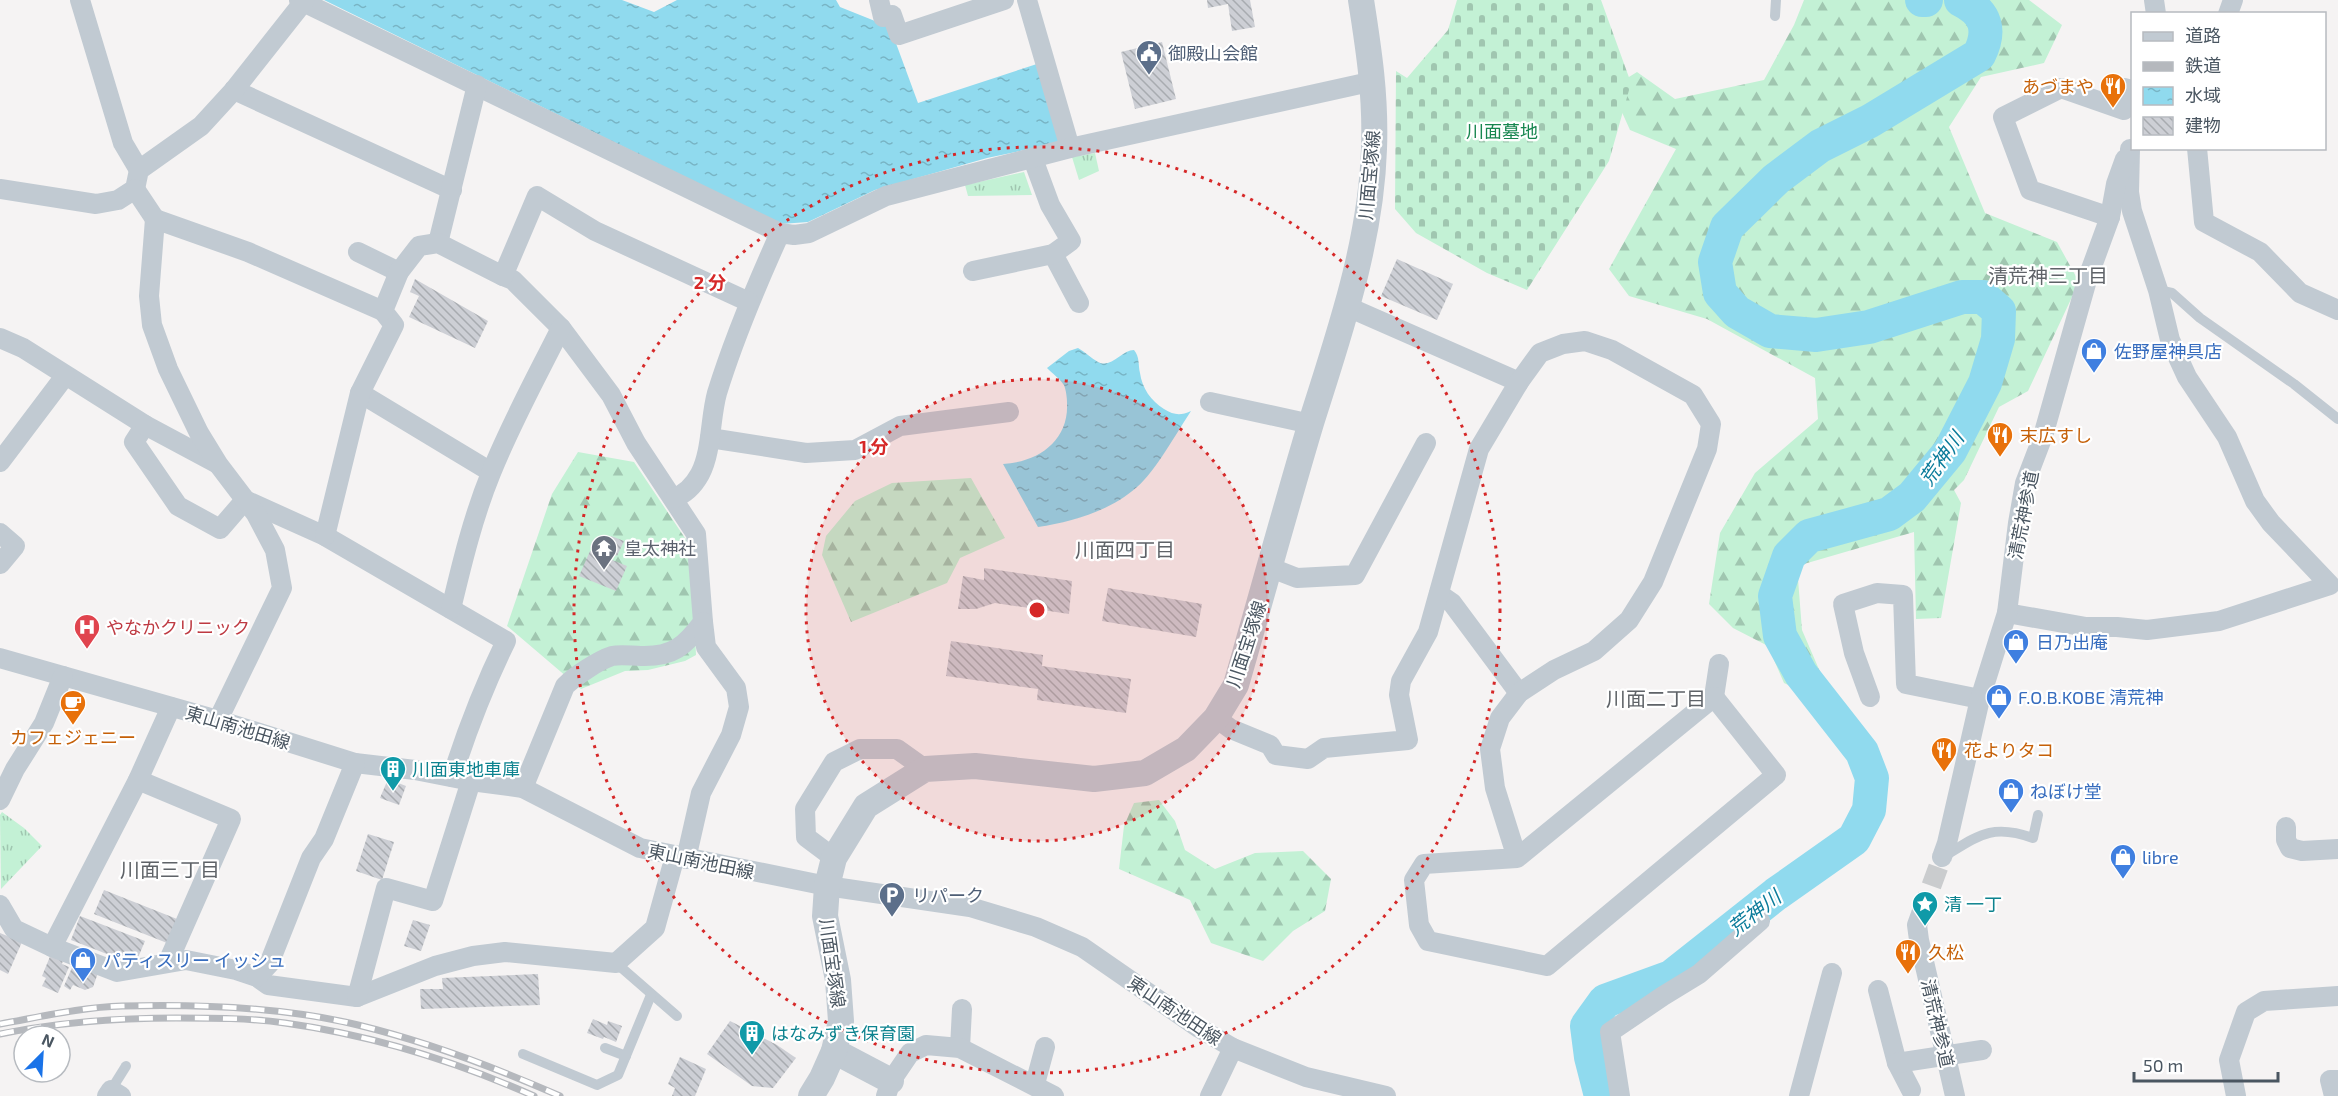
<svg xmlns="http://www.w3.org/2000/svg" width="2338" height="1096" font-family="'Exo 2','Noto Sans JP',sans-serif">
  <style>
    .forest { fill: url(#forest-firs) }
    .cemetery { fill: url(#cemetery-stones) }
    .park { fill: url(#park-tufts) }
    .water { fill: url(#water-ripples) }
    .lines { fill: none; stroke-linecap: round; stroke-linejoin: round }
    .river { stroke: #90daee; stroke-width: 34 }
    .building { fill: url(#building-back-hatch) }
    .minor-tunnel { stroke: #caccce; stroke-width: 20; stroke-dasharray: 20 10; stroke-linecap: butt }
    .service { stroke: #c1cad2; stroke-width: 10 }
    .minor { stroke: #c1cad2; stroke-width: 20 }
    .tertiary { stroke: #c1cad2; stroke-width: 26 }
    .rail-casing { stroke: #b5b8bd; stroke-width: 7 }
    .rail { stroke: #fff; stroke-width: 4.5; stroke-dasharray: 14; stroke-linecap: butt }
    .ring { fill: none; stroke: #d62828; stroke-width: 3; stroke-dasharray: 3 6 }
    .labels { text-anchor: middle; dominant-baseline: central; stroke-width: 4.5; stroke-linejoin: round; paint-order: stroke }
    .service-label { font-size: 18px; fill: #4e5e75; stroke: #fff; text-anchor: start }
    .food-label { font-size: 18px; fill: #c56008; stroke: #fff; text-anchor: start }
    .park-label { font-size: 18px; fill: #17864f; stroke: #fff }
    .street-label { font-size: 18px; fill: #4a5661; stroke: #fff }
    .shop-label { font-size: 18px; fill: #366cbe; stroke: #fff; text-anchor: start }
    .worship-label { font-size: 18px; fill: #5b616d; stroke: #fff; text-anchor: start }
    .health-label { font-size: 18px; fill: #be3a42; stroke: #fff; text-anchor: start }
    .culture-label { font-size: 18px; fill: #0d838f; stroke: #fff; text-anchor: start }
    .neighbourhood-label { font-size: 20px; fill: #5f6368; stroke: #fff }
    .water-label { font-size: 20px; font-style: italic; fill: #0c7c9b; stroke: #fff }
    .centre { fill: #d62828; stroke: #fff; stroke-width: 3 }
    .ring-label { font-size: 18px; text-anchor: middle; font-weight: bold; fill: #d62828; stroke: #fff; stroke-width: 4.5; stroke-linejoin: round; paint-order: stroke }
  </style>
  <defs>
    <pattern id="forest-firs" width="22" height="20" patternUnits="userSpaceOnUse" patternTransform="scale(1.5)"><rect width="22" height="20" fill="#c3f1d5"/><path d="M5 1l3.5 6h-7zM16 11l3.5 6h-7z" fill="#a0c6b0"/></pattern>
    <pattern id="cemetery-stones" width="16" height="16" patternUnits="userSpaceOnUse" patternTransform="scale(1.5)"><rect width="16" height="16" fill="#c3f1d5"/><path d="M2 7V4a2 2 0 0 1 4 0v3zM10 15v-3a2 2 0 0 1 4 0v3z" fill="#a0c6b0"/></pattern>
    <pattern id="park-tufts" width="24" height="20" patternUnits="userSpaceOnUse" patternTransform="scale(1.5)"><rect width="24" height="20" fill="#c3f1d5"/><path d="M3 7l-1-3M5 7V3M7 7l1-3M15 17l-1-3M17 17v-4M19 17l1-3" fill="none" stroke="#a0c6b0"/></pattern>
    <pattern id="water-ripples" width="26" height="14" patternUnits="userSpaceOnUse" patternTransform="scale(1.5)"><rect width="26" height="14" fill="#90daee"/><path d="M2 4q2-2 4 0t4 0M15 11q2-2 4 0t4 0" fill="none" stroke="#78b4c4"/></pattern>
    <pattern id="building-back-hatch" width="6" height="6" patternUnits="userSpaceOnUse" patternTransform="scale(1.5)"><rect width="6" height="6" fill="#cdcfd5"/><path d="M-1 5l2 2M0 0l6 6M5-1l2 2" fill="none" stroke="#a8abb0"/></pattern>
  </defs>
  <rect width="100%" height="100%" fill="#f5f3f3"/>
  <g class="forest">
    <path d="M1804,0H2029L2062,25L2044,63L1981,77L1949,127L1985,213L2057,242L2079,282L2028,391L1999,407L1964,480L1954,490L1961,503L1941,618L1916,619L1914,532L1797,566L1802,630L1821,674L1801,691L1784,683L1768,646L1733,628L1709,604L1720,533L1755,473L1818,419L1815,378L1707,319L1629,296L1609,269L1676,149L1630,130L1611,88L1637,72L1675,99L1764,80L1794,25Z"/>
    <path d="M578,452L634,462L691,547L696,655L685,661L648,670L625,671L581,689L507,626L552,494Z"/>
    <path d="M971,478L1005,538L960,558L947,583L851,622L822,555L826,536L855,501L892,483Z"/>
    <path d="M1159,800L1175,821L1185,850L1215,869L1255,853L1303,851L1331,879L1325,911L1293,931L1263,961L1211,943L1190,900L1119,869L1124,826L1134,803Z"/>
  </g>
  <path class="cemetery" d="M1457,0H1601L1631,83L1609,161L1527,290L1487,273L1416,233L1395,209L1396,71L1407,78L1448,30Z"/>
  <g class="park">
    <path d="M1095,153L1099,171L1079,180L1072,157Z"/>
    <path d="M1024,172L1032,195L968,196L965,185Z"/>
    <path d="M2,812L24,828L42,846L1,889L0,815Z"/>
  </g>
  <g class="water">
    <path d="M324,0H622L654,12L677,0H836L840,7L890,27L918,103L1040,63L1062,142L987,158L875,190L808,222L781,224Z"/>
    <path d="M1078,348C1085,352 1091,358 1098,362C1111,369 1122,350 1134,350C1140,357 1138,365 1140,373C1142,388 1151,401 1164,409C1174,415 1180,416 1191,411C1177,432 1155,472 1137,487C1110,511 1072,522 1038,527L1003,464C1038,462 1069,441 1067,403C1067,398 1066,390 1064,385C1060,379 1052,373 1047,368L1069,351Z"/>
  </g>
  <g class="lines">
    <g class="river">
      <path d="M1922,0H1926"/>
      <path d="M1601,1096L1591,1057L1587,1026L1605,1001L1671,977L1776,894L1854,839L1869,810L1872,778L1862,752L1801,674L1780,636L1775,596L1789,556L1809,536L1889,514L1912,497L1950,451L1985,383L1998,339L1999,311L1983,297H1962L1869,327L1816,335L1770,331L1737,312L1720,293L1715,262L1727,227L1776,179L1820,146L1870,121L1979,55C1991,31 1987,13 1961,0"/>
    </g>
  </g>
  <g class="building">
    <path d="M1207,0H1250L1255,27L1232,31L1228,4L1208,8Z"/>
    <path d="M1162,42L1176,99L1135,109L1121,52Z"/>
    <path d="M1397,259L1453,284L1437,320L1381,296Z"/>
    <path d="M415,279L488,321L475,348L409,317L419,296L410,292Z"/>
    <path d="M611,536L624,541L617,556L605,550Z"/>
    <path d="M590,551L627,566L616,591L579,576Z"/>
    <path d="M984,568L1072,581L1069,614L995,603L976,609H958L963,576L984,580Z"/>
    <path d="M1108,588L1202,604L1196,637L1102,621Z"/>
    <path d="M951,641L1043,655L1042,666L1131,679L1126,713L1037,700L1038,689L946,676Z"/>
    <path d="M388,779L406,786L399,805L380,798Z"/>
    <path d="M368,834L394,842L382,880L356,871Z"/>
    <path d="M104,890L177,919L167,943L94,914Z"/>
    <path d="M80,916L145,941L135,965L71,940Z"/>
    <path d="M413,920L430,925L421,951L404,946Z"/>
    <path d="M0,933L22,942L8,974L0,970Z"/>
    <path d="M51,954L63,960L62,964L69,967L58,993L42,986L46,978L42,976Z"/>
    <path d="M74,963L98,973L93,987L85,990L73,985L70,990L64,986Z"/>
    <path d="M538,974L540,1005L421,1009L420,989H443L442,978Z"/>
    <path d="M593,1019L607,1025L608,1021L622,1026L616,1042L604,1037L603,1039L587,1033Z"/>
    <path d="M730,1021L777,1045L796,1058L773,1088L752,1086L707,1054Z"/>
    <path d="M680,1057L706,1069L695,1096H672L675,1088L668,1084Z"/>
  </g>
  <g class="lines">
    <path class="minor-tunnel" d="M1921,914L1942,857"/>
    <g class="service">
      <path d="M1775,16L1776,0"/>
      <path d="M2158,290L2172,293L2200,318L2294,384L2338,419"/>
      <path d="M1943,857C1978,836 1991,823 2033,838L2038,815"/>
      <path d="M616,963L677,1016"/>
      <path d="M605,1048L626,1056"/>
      <path d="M523,1054L597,1085L618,1075L651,995"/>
      <path d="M111,1090L126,1066"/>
    </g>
    <g class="minor">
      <path d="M80,0L123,143L139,170"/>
      <path d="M299,0L780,233"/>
      <path d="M879,0L883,17L892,15L899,35L1004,0"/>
      <path d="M1027,0L1070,148"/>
      <path d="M2154,0L2156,14"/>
      <path d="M2228,14L2233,0"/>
      <path d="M234,90L452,190"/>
      <path d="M2197,148L2204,222L2260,252L2300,293L2338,310"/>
      <path d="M0,189L96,204L118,200L135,189L139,170L201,126L234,90L305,0"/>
      <path d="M135,189L155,219"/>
      <path d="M2110,217L2030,190L2003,117L2061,88L2124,110V88L2132,90"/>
      <path d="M438,243L477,85"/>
      <path d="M358,252L399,272"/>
      <path d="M1053,254L1079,303"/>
      <path d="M973,271L1053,254L1071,241L1050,205L1033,159"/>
      <path d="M503,276L513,280L561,328L611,395L636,443L696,534L703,622C685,646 673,657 641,656C632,656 621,654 612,656C599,660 575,676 565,686L523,788"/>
      <path d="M1348,307L1519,382"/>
      <path d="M0,338L23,348L145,425L134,442L178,506L220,529L245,500L325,536L506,641C484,686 467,730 452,777"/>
      <path d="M360,393L491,472"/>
      <path d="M1210,402L1311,424"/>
      <path d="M145,425L216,463"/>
      <path d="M710,438L806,453L855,450L900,426L1009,412"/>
      <path d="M0,462L65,376"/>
      <path d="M674,498C685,494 694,485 700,474C712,451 710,418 717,393C734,338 756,286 780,233L794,235L809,233L886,196L1070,148L1374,81"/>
      <path d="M0,533L15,546L0,564"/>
      <path d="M325,536L360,393L394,325L383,311L399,272L419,246L438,243L503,276L537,196L595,231L749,302"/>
      <path d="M1269,567L1297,578L1355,575L1426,443"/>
      <path d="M1439,594L1452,603L1519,693"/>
      <path d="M451,609C462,563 473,517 491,473C511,423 537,376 561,328"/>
      <path d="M2007,613L2086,627H2117L2147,630L2219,621L2330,585L2271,523L2255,501L2227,437L2187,377L2170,340L2158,290L2132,211L2129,192L2130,149"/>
      <path d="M0,658L218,720L355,763L415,770L471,781L523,788L640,848L827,886L970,907L1036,927L1082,947L1199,1028L1233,1048L1306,1077L1386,1096"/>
      <path d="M1714,697L1719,664"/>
      <path d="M1870,697L1854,653L1843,604L1877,593L1903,595L1906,684L1980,699"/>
      <path d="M1216,718L1231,729L1270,745L1276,755L1308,759L1324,748L1408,740L1399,695L1401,681L1428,632L1479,449L1519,382L1540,353L1563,344L1585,341L1612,350L1693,395L1711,424L1707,449L1653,582L1629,620L1594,651L1554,670L1519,693L1500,718L1490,749L1495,788L1517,858L1714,697L1776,775L1547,966L1428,941L1419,925L1414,880L1424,864L1517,858"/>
      <path d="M218,720L282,588L275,550L256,514L218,464L199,433L168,369L152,325L149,296L155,219L248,252L383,311"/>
      <path d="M138,780L231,819L168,962"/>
      <path d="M0,800L15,769L44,723L63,676"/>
      <path d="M2286,827V840L2290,848L2302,851L2338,849"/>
      <path d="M1942,857L1947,843L1980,699L2007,613L2018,523L2025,483L2043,436L2087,280L2110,217L2116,184L2125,159"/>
      <path d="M834,858L806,837L805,809L834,762L860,749H897L925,769"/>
      <path d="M686,859L701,793L731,735L739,707L736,688L706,647L703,622"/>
      <path d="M0,905L14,929L52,947L117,972L186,960L236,970L257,977L268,985L357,997L435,966L473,956L505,952L616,963L655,928L675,856"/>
      <path d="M1921,914L1917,925L1919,940L1955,1096"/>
      <path d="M52,947L138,780L171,707"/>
      <path d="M257,977L269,964L311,858L324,839L355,763"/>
      <path d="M1878,990L1897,1063L1911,1090"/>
      <path d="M357,997L386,888L433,901L471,781"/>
      <path d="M960,1048L962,1009"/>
      <path d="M1897,1063L1982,1050"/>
      <path d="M1035,1084L1045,1047"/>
      <path d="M107,1096L111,1090L121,1096"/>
      <path d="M886,1096L891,1081L910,1053L926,1045L960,1048L1054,1096"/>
      <path d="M1210,1096L1233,1048"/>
      <path d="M1620,1096L1610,1032L1663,996L1699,974L1760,921"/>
      <path d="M1799,1096L1832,973"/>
      <path d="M2236,1096L2229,1060L2246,1012L2264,1001L2338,996"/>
      <path d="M2334,1096L2330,1080H2338"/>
    </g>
    <g class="tertiary">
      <path d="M834,1051L891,1081"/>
      <path d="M811,1096L822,1078L834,1051L841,1021L838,980L825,916L827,886L834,858L866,806L925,769L975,766L1094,779L1145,773L1186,749L1216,718L1236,685C1261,598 1285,510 1311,423C1339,334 1371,243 1374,149C1376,97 1369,51 1361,0"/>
    </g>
    <g class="rail-casing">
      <g id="rail">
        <path d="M0,1024C40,1017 82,1007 122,1006C198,1004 284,1007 358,1025C428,1042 494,1067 560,1096"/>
        <path d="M0,1034C59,1022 116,1018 176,1018C212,1018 250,1018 285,1023C371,1035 455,1061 534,1096"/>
      </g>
    </g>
    <use href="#rail" class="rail"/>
  </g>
  <circle cx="1037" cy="610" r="231" fill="#d62828" fill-opacity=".12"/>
  <g class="ring">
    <circle cx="1037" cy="610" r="231"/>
    <circle cx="1037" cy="610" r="463"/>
  </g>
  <defs>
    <g id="civic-pin" transform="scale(1.35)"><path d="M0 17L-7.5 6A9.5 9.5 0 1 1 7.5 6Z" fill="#5c6f8a" stroke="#fff"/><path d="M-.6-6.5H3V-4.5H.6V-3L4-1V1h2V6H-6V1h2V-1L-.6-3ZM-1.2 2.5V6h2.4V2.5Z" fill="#fff"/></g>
    <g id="restaurant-pin" transform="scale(1.35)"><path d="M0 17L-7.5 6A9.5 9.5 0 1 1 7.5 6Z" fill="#e8710a" stroke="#fff"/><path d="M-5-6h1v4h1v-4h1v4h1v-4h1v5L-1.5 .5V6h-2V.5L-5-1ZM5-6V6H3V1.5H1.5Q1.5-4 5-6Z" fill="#fff"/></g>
    <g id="shop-pin" transform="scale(1.35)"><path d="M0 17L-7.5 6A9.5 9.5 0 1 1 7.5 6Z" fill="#3f7fe0" stroke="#fff"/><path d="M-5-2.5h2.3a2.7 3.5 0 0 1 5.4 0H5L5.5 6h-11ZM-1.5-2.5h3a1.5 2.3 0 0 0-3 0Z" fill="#fff"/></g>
    <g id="temple-pin" transform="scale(1.35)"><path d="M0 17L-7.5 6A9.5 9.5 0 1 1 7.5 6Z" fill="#6b7280" stroke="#fff"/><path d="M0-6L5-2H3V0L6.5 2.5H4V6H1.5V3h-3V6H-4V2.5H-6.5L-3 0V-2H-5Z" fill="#fff"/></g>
    <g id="hospital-pin" transform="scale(1.35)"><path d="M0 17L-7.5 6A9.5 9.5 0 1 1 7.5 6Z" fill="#e0444e" stroke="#fff"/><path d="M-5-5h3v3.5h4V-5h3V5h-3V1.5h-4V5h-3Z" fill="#fff"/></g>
    <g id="cafe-pin" transform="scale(1.35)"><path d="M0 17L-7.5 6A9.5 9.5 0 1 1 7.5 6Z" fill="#e8710a" stroke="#fff"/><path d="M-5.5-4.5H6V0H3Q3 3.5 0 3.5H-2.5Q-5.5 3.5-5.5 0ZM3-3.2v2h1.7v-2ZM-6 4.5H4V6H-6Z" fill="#fff"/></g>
    <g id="building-pin" transform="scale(1.35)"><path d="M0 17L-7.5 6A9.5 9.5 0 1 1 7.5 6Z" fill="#0f9aa8" stroke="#fff"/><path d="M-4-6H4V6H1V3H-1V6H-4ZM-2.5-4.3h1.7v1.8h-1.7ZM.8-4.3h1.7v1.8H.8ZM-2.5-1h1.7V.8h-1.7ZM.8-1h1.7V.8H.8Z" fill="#fff"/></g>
    <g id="parking-pin" transform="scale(1.35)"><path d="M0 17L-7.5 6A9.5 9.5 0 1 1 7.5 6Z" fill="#5c6f8a" stroke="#fff"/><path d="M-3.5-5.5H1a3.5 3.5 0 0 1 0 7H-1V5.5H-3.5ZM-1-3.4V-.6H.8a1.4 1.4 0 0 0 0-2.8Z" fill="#fff"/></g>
    <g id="sight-pin" transform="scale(1.35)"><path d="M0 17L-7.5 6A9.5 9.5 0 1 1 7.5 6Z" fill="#0f9aa8" stroke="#fff"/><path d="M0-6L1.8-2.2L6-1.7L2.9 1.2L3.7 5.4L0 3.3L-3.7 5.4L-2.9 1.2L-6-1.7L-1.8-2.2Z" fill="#fff"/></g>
  </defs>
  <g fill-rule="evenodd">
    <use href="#civic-pin" x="1149" y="53"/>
    <use href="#restaurant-pin" x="2113" y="86"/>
    <use href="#shop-pin" x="2094" y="351"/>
    <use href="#restaurant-pin" x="2000" y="435"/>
    <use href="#temple-pin" x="604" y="548"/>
    <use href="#hospital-pin" x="87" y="627"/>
    <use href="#shop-pin" x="2016" y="642"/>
    <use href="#shop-pin" x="1999" y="697"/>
    <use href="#cafe-pin" x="73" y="703"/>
    <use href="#restaurant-pin" x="1944" y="750"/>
    <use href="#building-pin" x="393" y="769"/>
    <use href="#shop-pin" x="2011" y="791"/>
    <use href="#shop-pin" x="2123" y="857"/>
    <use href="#parking-pin" x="892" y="895"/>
    <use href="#sight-pin" x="1925" y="904"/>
    <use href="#restaurant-pin" x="1908" y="952"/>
    <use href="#shop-pin" x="83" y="960"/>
    <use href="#building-pin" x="752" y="1033"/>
  </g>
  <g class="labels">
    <g class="service-label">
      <text x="1168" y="53">御殿山会館</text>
      <text x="912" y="895">リパーク</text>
    </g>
    <g class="food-label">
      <text x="2094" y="86" text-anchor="end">あづまや</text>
      <text x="2020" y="435">末広すし</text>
      <text x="73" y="737" text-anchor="middle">カフェジェニー</text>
      <text x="1964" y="750">花よりタコ</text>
      <text x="1928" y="952">久松</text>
    </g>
    <g class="park-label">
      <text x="1502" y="131">川面墓地</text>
    </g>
    <g class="street-label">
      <text transform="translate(1369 175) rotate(-85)">川面宝塚線</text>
      <text transform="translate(2023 515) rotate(-79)">清荒神参道</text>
      <text transform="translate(1246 644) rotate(-72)">川面宝塚線</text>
      <text transform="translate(238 727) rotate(17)">東山南池田線</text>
      <text transform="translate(701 861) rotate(12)">東山南池田線</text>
      <text transform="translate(833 963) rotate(82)">川面宝塚線</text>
      <text transform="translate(1175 1010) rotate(34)">東山南池田線</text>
      <text transform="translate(1938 1023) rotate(77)">清荒神参道</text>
    </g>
    <g class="shop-label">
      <text x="2114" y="351">佐野屋神具店</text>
      <text x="2036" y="642">日乃出庵</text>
      <text x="2018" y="697">F.O.B.KOBE 清荒神</text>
      <text x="2030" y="791">ねぼけ堂</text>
      <text x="2142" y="857">libre</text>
      <text x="103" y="960">パティスリー イッシュ</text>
    </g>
    <g class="worship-label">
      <text x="624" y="548">皇太神社</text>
    </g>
    <g class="health-label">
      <text x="106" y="627">やなかクリニック</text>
    </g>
    <g class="culture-label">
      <text x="412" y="769">川面東地車庫</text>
      <text x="1944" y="904">清 一丁</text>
      <text x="771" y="1033">はなみずき保育園</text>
    </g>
    <g class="neighbourhood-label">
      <text x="2048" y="275">清荒神三丁目</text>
      <text x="1125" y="549">川面四丁目</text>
      <text x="1656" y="698">川面二丁目</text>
      <text x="170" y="869">川面三丁目</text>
    </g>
    <g class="water-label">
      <text transform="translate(1941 458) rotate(-55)">荒神川</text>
      <text transform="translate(1754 912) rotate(-38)">荒神川</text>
    </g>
  </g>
  <circle cx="1037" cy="610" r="9" class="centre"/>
  <g class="ring-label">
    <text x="710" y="289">2 分</text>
    <text x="874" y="453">1 分</text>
  </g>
  <rect x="2131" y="12" width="195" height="138" fill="#ffffff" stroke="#b7bbc0" stroke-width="1.5"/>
  <rect x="2143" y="32" width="30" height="9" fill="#c1cad2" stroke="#b7bbc0" stroke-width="1.5"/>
  <text x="2185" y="42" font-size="18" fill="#4a5661">道路</text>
  <rect x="2143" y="62" width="30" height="9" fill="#b5b8bd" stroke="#b7bbc0" stroke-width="1.5"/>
  <text x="2185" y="72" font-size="18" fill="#4a5661">鉄道</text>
  <rect x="2143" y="87" width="30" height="18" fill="url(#water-ripples)" stroke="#b7bbc0" stroke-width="1.5"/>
  <text x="2185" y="102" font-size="18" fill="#4a5661">水域</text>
  <rect x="2143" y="117" width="30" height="18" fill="url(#building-back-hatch)" stroke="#b7bbc0" stroke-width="1.5"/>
  <text x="2185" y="132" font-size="18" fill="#4a5661">建物</text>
  <g transform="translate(42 1054) rotate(24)"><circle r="28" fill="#ffffff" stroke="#b7bbc0" stroke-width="1.5"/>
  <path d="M0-4.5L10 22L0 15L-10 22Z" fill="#1a73e8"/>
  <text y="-9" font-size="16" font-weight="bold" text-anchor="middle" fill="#4a5661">N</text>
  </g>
  <path d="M2134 1072v9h144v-9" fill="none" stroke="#4a5661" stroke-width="3"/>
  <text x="2143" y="1072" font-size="18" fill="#4a5661" stroke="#ffffff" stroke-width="4.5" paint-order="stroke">50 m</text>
</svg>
